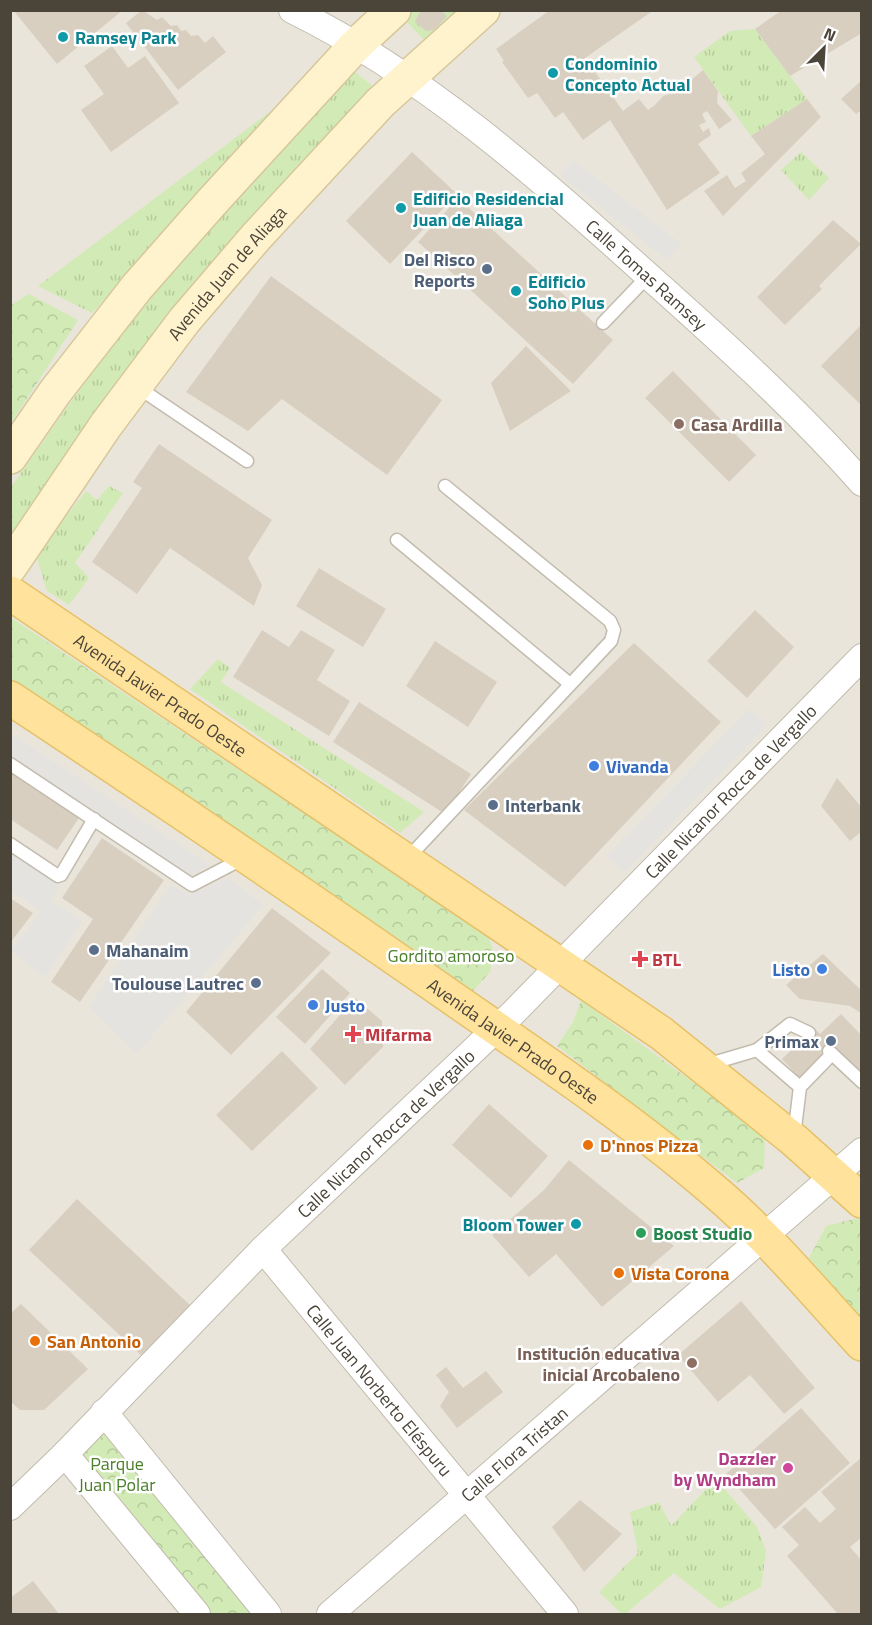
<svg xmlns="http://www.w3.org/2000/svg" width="872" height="1625" font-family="'Titillium Web',sans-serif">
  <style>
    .residential { fill: #eae5da }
    .grass { fill: url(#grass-tufts) }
    .forest { fill: url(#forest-crowns) }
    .parking { fill: #e5e3e0 }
    .building { fill: #d8cfc1 }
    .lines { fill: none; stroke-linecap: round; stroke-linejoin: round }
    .service-casing { stroke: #c2bbae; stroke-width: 15 }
    .minor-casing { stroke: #c2bbae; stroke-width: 28 }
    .secondary-casing { stroke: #d6c79b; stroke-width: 36 }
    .primary-casing { stroke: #e6c16a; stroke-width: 36 }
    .service { stroke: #fff; stroke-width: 12 }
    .minor { stroke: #fff; stroke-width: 26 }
    .secondary { stroke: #fff3cd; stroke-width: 33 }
    .primary { stroke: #ffe39c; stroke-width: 33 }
    .culture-dot { fill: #0f9aa8; stroke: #fff; stroke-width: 2 }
    .service-dot { fill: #5c6f8a; stroke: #fff; stroke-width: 2 }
    .education-dot { fill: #8d6e63; stroke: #fff; stroke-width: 2 }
    .shop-dot { fill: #3f7fe0; stroke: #fff; stroke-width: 2 }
    .health-dot { fill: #e0444e; stroke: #fff; stroke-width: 2 }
    .food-dot { fill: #e8710a; stroke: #fff; stroke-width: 2 }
    .leisure-dot { fill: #2e9e5b; stroke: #fff; stroke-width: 2 }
    .hotel-dot { fill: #d1479c; stroke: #fff; stroke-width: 2 }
    .labels { text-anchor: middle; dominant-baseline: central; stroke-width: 5; stroke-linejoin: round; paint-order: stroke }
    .culture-label { font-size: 18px; font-weight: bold; fill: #0d838f; stroke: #fff; text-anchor: start }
    .service-label { font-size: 18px; font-weight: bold; fill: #4e5e75; stroke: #fff; text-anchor: end }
    .street-label { font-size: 18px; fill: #4b4439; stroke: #fff }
    .education-label { font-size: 18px; font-weight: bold; fill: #785e54; stroke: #fff; text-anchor: start }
    .shop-label { font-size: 18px; font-weight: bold; fill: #366cbe; stroke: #fff; text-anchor: start }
    .park-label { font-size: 18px; fill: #4a7f2a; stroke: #fff }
    .health-label { font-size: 18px; font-weight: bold; fill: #be3a42; stroke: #fff; text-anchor: start }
    .food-label { font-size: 18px; font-weight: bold; fill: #c56008; stroke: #fff; text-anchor: start }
    .leisure-label { font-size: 18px; font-weight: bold; fill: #27864d; stroke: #fff; text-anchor: start }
    .hotel-label { font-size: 18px; font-weight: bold; fill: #b23c85; stroke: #fff; text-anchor: end }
  </style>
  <defs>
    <pattern id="grass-tufts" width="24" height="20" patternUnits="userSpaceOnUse" patternTransform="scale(1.5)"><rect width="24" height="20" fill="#d2eab5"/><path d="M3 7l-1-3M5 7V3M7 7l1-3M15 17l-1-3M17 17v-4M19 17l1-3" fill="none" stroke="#b6ca9c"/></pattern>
    <pattern id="forest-crowns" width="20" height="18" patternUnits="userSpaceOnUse" patternTransform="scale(1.5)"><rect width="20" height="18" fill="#d2eab5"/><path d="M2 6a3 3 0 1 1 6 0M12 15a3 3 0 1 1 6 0" fill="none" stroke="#b6ca9c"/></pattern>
  </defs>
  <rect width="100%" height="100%" fill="#f6f3ec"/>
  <rect class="residential" x="11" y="11" width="850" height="1603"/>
  <g class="grass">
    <path d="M405,11H470L432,48L400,15Z"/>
    <path d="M755,29L807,99L751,136L694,57L730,31Z"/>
    <path d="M354,71L374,87L14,536L11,534V487L149,291Z"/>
    <path d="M291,96L92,313L38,286Z"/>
    <path d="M801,152L829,178L809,200L781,170Z"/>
    <path d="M109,486L123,493L75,563L89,578L69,605L47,591L36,555L86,491L97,500Z"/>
    <path d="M218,659L230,668L221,682L424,812L400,833L190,689Z"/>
    <path d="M716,1479L757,1527L766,1551L761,1587L720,1609L674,1573L625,1614H622L599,1592L638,1553L630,1512L659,1502L671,1526Z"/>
  </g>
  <g class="forest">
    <path d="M29,294L78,320L11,423V305Z"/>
    <path d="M10,617L488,936L494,953L490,972L473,991L455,1000L11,698Z"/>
    <path d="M581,1000L765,1135L764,1168L737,1183L557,1046L573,1022Z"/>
    <path d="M858,1218L862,1222L861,1318L809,1258L826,1226Z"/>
    <path d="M111,1420L268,1614H197L73,1464Z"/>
  </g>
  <g class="parking">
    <path d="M573,160L681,244L667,260L560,175Z"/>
    <path d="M749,709L767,725L624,873L607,856Z"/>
    <path d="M10,733L210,865L188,876L11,757Z"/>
    <path d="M10,852L60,885L50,900L82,921L45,977L11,951L41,911L11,891Z"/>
    <path d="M228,878L263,905L137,1054L89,1007L171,884L189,895Z"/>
  </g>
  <g class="building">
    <path d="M13,10H123L57,64Z"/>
    <path d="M142,10L157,20L162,17L171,26L177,25L181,31L186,30L191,36L198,35L205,43L213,36L226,52L178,90L126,23Z"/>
    <path d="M422,10H440L447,16L434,30L426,31L415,22L418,15Z"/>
    <path d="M550,10H654L585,58L623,111L639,99L648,110L655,105L663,96L677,92L703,70L718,91L717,103L732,120L719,129L707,111L702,114L706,122L699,125L703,132L709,128L711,135L698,144L720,173L667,210L610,120L583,140L563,112L555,118L537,93L528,98L502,62L504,61L496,49Z"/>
    <path d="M782,10H862V33L790,76L755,29Z"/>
    <path d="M112,46L128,68L145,56L179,103L111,152L81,110L104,94L84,66Z"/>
    <path d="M862,80V110L856,114L841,99Z"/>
    <path d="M807,99L821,117L723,216L704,191L727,175L735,188L746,181L741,173L765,154L751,136Z"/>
    <path d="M412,152L457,194L390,264L346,221Z"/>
    <path d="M458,198L613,340L573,384L418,242Z"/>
    <path d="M833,220L861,244L819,286L822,289L785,325L757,297Z"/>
    <path d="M271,276L442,400L387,475L282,399L248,431L186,392Z"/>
    <path d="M862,324V406L821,366Z"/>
    <path d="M526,346L571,391L510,431L491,383Z"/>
    <path d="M673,371L756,455L729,482L645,398Z"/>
    <path d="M159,444L272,520L248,558L262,585L254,606L170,548L137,594L92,562L142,488L133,482Z"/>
    <path d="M319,568L386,609L363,647L296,606Z"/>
    <path d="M755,610L794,647L747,698L707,661Z"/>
    <path d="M262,630L289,647L301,630L335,650L317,680L350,701L329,736L233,677Z"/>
    <path d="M435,641L497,682L468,727L406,686Z"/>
    <path d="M634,643L721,722L565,887L464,810Z"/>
    <path d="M359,702L471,774L445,814L333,742Z"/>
    <path d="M10,772L79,818L57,850L10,819Z"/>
    <path d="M837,778L862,808V831L850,841L821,806Z"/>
    <path d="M102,838L164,880L80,1002L51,982L93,919L62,898Z"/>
    <path d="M10,898L33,913L10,943Z"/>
    <path d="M272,908L331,953L231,1055L186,1012Z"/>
    <path d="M823,954L862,991V1014L850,1006L800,999L786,985Z"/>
    <path d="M322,969L350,993L305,1044L276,1017Z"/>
    <path d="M355,998L382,1021L383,1047L345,1085L310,1049Z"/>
    <path d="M841,1014L862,1036V1067L857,1071L833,1046L800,1078L782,1059L814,1028L820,1034Z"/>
    <path d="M282,1051L318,1088L252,1151L216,1115Z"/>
    <path d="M489,1104L548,1156L511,1198L452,1145Z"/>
    <path d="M569,1160L674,1246L602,1307L556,1254L529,1277L492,1235L544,1190Z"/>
    <path d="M77,1199L191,1306L143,1357L29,1250Z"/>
    <path d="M741,1301L815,1388L784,1414L750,1375L718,1402L678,1355Z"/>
    <path d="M21,1304L88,1369L44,1410H20L10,1401V1314Z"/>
    <path d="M446,1367L463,1388L486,1371L503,1392L457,1428L440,1406L449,1392L436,1375Z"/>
    <path d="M801,1408L850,1463L775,1529L726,1474Z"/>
    <path d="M862,1457V1537L850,1547L862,1561V1614H838L787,1556L799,1545L782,1527L805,1507L820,1523L836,1509L821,1492Z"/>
    <path d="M580,1500L622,1534L584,1572L552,1527Z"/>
    <path d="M33,1581L59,1614H10V1598Z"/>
  </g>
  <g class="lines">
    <g class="service-casing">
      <g id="service">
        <path d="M603,323L648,276"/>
        <path d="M136,386L247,461"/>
        <path d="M397,540L570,684"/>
        <path d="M10,764L192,885L242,859"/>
        <path d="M10,844L58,876L61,875L94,819"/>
        <path d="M406,860L611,641L614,630L610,621L445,486"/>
        <path d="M757,1050L790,1024L809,1033"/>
        <path d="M829,1051L862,1082"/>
        <path d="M706,1065L757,1050L800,1087L794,1136"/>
        <path d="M800,1087L832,1054"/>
      </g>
    </g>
    <g class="minor-casing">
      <g id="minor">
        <path id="s1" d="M292,10C424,75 535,174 644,272C719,339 795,407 862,483"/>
        <path id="s2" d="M263,1249L565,1614"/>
        <path d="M104,1412L268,1614"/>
        <path d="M65,1454L197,1614"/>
        <path id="s3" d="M10,1507L65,1454L263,1249L512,1014L862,657"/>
        <path id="s4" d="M330,1614L862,1151"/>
      </g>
    </g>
    <g class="secondary-casing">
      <g id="secondary">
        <path d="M10,457L55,392L137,287L211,203L355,46L394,10"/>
        <path id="s5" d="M10,567L106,425L184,321L256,237L380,103L483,10"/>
      </g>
    </g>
    <g class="primary-casing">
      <g id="primary">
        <path id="s6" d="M10,593L661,1033L794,1140L862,1201"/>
        <path id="s7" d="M10,698C154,793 297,890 438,988C531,1053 626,1115 712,1189C767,1235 813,1291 862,1344"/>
      </g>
    </g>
    <use href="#service" class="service"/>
    <use href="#minor" class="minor"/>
    <use href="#secondary" class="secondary"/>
    <use href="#primary" class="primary"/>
  </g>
  <g class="culture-dot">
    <circle cx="63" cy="37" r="6"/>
    <circle cx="553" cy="73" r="6"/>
    <circle cx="401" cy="208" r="6"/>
    <circle cx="516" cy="291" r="6"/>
    <circle cx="576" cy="1224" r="6"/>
  </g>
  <g class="service-dot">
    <circle cx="487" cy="269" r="6"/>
    <circle cx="493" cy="805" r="6"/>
    <circle cx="94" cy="950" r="6"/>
    <circle cx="256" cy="983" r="6"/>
    <circle cx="831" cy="1041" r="6"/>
  </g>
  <g class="education-dot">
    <circle cx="679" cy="424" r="6"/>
    <circle cx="692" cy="1363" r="6"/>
  </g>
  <g class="shop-dot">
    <circle cx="594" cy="766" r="6"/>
    <circle cx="822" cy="969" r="6"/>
    <circle cx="313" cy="1005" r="6"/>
  </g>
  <g class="health-dot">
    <path d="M637 950h6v6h6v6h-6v6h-6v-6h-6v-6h6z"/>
    <path d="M350 1025h6v6h6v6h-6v6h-6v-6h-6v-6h6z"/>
  </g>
  <g class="food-dot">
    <circle cx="588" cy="1145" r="6"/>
    <circle cx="619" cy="1273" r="6"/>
    <circle cx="35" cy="1341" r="6"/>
  </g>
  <circle class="leisure-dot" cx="641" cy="1233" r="6"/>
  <circle class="hotel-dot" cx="788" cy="1468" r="6"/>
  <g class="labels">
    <g class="culture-label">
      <text x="75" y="37">Ramsey Park</text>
      <text x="565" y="63">Condominio<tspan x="565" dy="21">Concepto Actual</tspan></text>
      <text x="413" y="198">Edificio Residencial<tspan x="413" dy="21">Juan de Aliaga</tspan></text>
      <text x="528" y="281">Edificio<tspan x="528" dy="21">Soho Plus</tspan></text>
      <text x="564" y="1224" text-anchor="end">Bloom Tower</text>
    </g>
    <g class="service-label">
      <text x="475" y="259">Del Risco<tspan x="475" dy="21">Reports</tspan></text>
      <text x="505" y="805" text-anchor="start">Interbank</text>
      <text x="106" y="950" text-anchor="start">Mahanaim</text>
      <text x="244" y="983">Toulouse Lautrec</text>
      <text x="819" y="1041">Primax</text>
    </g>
    <g class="street-label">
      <text stroke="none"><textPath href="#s5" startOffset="366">Avenida Juan de Aliaga</textPath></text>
      <text stroke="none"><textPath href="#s1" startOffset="444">Calle Tomas Ramsey</textPath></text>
      <text stroke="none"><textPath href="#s6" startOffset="182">Avenida Javier Prado Oeste</textPath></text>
      <text stroke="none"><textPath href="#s3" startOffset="1016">Calle Nicanor Rocca de Vergallo</textPath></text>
      <text stroke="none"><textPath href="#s7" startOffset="609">Avenida Javier Prado Oeste</textPath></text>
      <text stroke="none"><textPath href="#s3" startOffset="530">Calle Nicanor Rocca de Vergallo</textPath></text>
      <text stroke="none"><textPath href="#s2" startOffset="183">Calle Juan Norberto Eléspuru</textPath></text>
      <text stroke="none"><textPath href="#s4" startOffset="244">Calle Flora Tristan</textPath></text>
    </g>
    <g class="education-label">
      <text x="691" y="424">Casa Ardilla</text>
      <text x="680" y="1353" text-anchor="end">Institución educativa<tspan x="680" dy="21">inicial Arcobaleno</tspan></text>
    </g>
    <g class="shop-label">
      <text x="606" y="766">Vivanda</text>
      <text x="810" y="969" text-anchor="end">Listo</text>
      <text x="325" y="1005">Justo</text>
    </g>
    <g class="park-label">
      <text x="451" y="955">Gordito amoroso</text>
      <text x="117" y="1463">Parque<tspan x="117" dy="21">Juan Polar</tspan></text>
    </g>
    <g class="health-label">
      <text x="652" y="959">BTL</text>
      <text x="365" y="1034">Mifarma</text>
    </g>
    <g class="food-label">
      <text x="600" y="1145">D'nnos Pizza</text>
      <text x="631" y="1273">Vista Corona</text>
      <text x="47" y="1341">San Antonio</text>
    </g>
    <g class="leisure-label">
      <text x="653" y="1233">Boost Studio</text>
    </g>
    <g class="hotel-label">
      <text x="776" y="1458">Dazzler<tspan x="776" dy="21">by Wyndham</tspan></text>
    </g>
  </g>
  <rect width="872" height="1625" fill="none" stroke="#4b4439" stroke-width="24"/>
  <g transform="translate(824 48) rotate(24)" stroke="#ffffff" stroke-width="4.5" paint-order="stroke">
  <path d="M0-4.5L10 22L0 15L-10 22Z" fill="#4b4439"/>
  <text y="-9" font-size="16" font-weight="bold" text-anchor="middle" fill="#4b4439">N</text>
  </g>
</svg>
